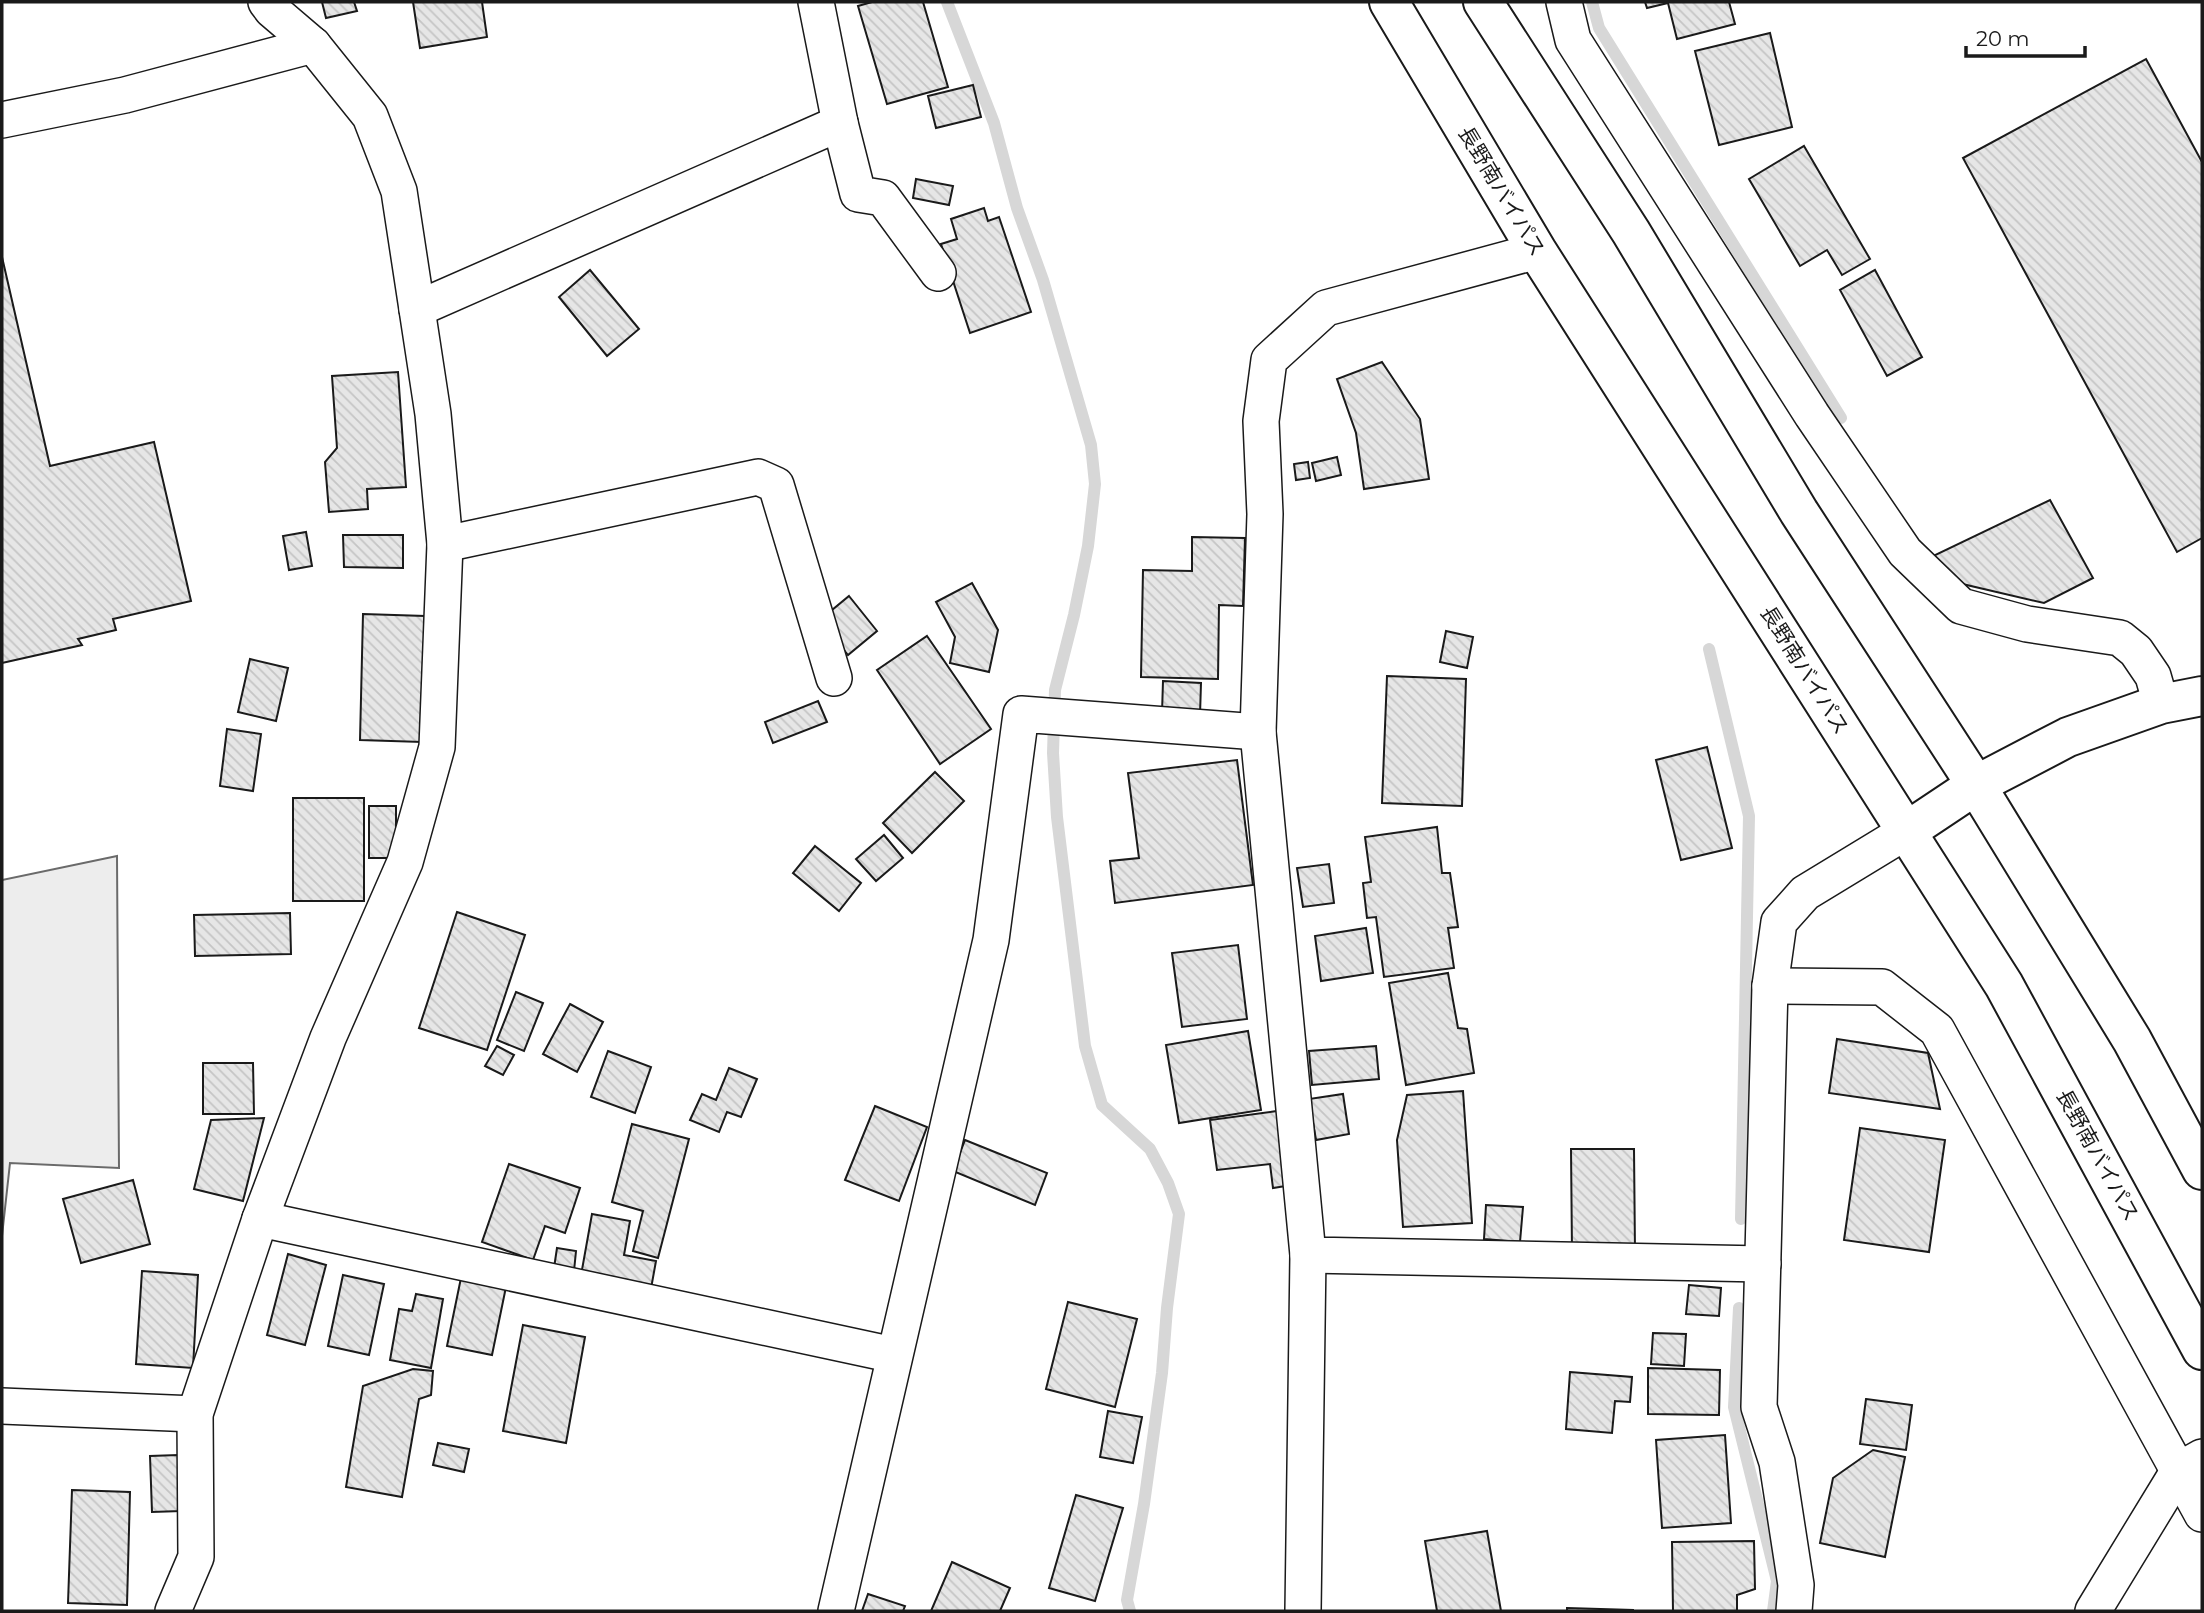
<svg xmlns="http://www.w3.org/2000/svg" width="2204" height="1613" font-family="Montserrat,'Noto Sans JP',sans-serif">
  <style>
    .built { fill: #ededed; stroke: #6a6a6a; stroke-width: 2 }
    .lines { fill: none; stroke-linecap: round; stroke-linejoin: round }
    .stream { stroke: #d7d7d7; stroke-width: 12 }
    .building { fill: url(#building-back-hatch); stroke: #1a1a1a; stroke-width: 2 }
    .street-casing { stroke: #1a1a1a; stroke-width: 38 }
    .secondary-casing { stroke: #1a1a1a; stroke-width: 42 }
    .highway-casing { stroke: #1a1a1a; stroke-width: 42 }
    .street { stroke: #fff; stroke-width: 35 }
    .secondary { stroke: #fff; stroke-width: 38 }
    .highway { stroke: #fff; stroke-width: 38 }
    .labels { text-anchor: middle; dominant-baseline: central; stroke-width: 5; stroke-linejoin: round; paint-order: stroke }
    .street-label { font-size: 21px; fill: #1a1a1a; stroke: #fff }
  </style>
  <defs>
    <pattern id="building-back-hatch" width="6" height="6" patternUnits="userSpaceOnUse" patternTransform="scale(1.75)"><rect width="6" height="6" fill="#e6e6e6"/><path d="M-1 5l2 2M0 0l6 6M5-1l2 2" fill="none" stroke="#c5c5c5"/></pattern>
  </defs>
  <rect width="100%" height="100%" fill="#fff"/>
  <path class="built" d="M117,856L119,1168L10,1163L2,1236V880Z"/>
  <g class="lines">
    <g class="stream">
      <path d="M947,2L994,123L1017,208L1043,280L1091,445L1095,484L1088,546L1074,615L1055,690L1053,753L1057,817L1085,1046L1102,1105L1150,1149L1168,1183L1179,1214L1167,1308L1162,1373L1144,1504L1127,1600L1130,1611"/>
      <path d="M1592,2L1599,28L1841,418"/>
      <path d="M1709,649L1749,816L1741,1219"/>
      <path d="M1739,1308L1734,1407L1777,1581L1773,1611"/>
    </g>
  </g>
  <g class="building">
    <path d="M322,2H354L357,11L326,18Z"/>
    <path d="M413,2H482L487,37L420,48Z"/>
    <path d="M872,2H923L948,87L887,104L858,6Z"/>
    <path d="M1645,2H1729L1735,24L1677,39L1668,3L1647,8Z"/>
    <path d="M1770,33L1792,127L1719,145L1695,51Z"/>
    <path d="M2146,59L2202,162V538L2177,552L1963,158Z"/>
    <path d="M973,85L981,117L936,128L928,96Z"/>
    <path d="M1804,146L1870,259L1842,275L1827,250L1800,266L1749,179Z"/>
    <path d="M916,179L953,186L949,205L913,198Z"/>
    <path d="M984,208L988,221L999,217L1031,312L970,333L941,244L957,239L951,219Z"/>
    <path d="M2,257L50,466L154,442L191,601L113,619L116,630L78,639L82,645L2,663Z"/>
    <path d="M590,270L639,329L607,356L559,297Z"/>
    <path d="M1875,270L1922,357L1887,376L1840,290Z"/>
    <path d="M1382,362L1420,419L1429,479L1364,489L1356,433L1337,379Z"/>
    <path d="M398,372L406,487L367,489L368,509L329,512L325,462L337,448L332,376Z"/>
    <path d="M1337,457L1341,475L1316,481L1312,463Z"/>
    <path d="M1308,462L1310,478L1296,480L1294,464Z"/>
    <path d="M2050,500L2093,578L2044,603L1954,582L1931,557Z"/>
    <path d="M306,532L312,566L289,570L283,536Z"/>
    <path d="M343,535H403V568L344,567Z"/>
    <path d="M1192,537L1245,538L1243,606L1219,605L1218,679L1141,677L1143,570L1192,571Z"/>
    <path d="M972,583L998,630L989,672L950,663L955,637L936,602Z"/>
    <path d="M849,596L877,631L848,655L820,620Z"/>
    <path d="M363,614L425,616L422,742L360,740Z"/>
    <path d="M1446,631L1473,637L1467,668L1440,662Z"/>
    <path d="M927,636L991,729L940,764L877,670Z"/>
    <path d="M250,659L288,668L276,721L238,712Z"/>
    <path d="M1387,676L1466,679L1462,806L1382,803Z"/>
    <path d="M1163,681L1201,683L1200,715L1162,713Z"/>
    <path d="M818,701L827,722L773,743L765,722Z"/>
    <path d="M227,729L261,734L253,791L220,786Z"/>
    <path d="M1707,747L1732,848L1681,860L1656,760Z"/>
    <path d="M1237,760L1253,885L1115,903L1110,861L1139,858L1128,773Z"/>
    <path d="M935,772L964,801L912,853L883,823Z"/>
    <rect x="293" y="798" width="71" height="103"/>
    <rect x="369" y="806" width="27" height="52"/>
    <path d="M1437,827L1442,873H1450L1458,927L1448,928L1454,968L1384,977L1376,917L1367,918L1363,883L1371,882L1365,837Z"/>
    <path d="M884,835L903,858L876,881L856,859Z"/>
    <path d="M815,846L861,883L839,911L793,873Z"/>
    <path d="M1329,864L1334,903L1303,907L1297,868Z"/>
    <path d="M457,912L525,935L487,1050L419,1028Z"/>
    <path d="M290,913L291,954L195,956L194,915Z"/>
    <path d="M1366,928L1373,973L1321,981L1315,936Z"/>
    <path d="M1238,945L1247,1019L1182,1027L1172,953Z"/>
    <path d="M1448,973L1458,1028L1467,1029L1474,1073L1406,1085L1389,983Z"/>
    <path d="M516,992L543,1003L524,1051L497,1040Z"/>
    <path d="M570,1004L603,1022L577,1072L543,1054Z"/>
    <path d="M1248,1031L1261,1110L1179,1123L1166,1045Z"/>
    <path d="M1837,1039L1928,1053L1940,1109L1829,1093Z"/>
    <path d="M497,1046L514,1055L503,1075L485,1066Z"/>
    <path d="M1376,1046L1379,1079L1312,1085L1309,1051Z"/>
    <path d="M608,1051L651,1067L635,1113L591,1097Z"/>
    <path d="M203,1063H253L254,1114H203Z"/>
    <path d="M729,1068L757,1079L741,1117L727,1112L719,1132L690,1120L702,1094L716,1100Z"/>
    <path d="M1463,1091L1472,1223L1403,1227L1397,1140L1407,1095Z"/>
    <path d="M1343,1094L1349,1134L1316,1140L1309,1099Z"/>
    <path d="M875,1106L927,1127L899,1201L845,1180Z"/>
    <path d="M1277,1111L1286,1186L1273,1188L1270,1164L1217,1170L1210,1120Z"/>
    <path d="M264,1118L243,1201L194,1189L211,1120Z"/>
    <path d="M632,1124L689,1139L658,1258L633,1251L643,1211L612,1202Z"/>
    <path d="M1860,1128L1945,1140L1929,1252L1844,1240Z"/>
    <path d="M965,1140L1047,1173L1035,1205L953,1171Z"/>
    <path d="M1571,1149H1634L1635,1252H1572Z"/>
    <path d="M509,1164L580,1188L565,1233L545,1226L533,1260L482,1242Z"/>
    <path d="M133,1180L150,1244L81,1263L63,1199Z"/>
    <path d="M1486,1205L1523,1207L1520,1242L1484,1239Z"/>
    <path d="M592,1214L630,1221L624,1255L656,1261L650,1294L580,1281Z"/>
    <path d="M557,1248L576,1251L574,1271L554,1268Z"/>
    <path d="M288,1254L326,1265L305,1345L267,1335Z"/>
    <path d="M142,1271L198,1275L193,1368L136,1364Z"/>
    <path d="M462,1273L507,1282L492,1355L447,1346Z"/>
    <path d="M343,1275L384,1284L369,1355L328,1346Z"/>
    <path d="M1689,1285L1721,1288L1719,1316L1686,1314Z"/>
    <path d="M416,1294L443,1299L431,1368L390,1360L399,1309L412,1311Z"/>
    <path d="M1068,1302L1137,1319L1115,1407L1046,1389Z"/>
    <path d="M523,1325L585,1337L566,1443L503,1431Z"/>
    <path d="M1653,1333L1686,1334L1684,1366L1651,1364Z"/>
    <path d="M1648,1368L1720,1370L1719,1415L1648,1414Z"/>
    <path d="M413,1369L433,1371L431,1395L419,1399L402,1497L346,1487L363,1386Z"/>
    <path d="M1570,1372L1632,1377L1630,1402L1615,1401L1612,1433L1566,1429Z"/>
    <path d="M1866,1399L1912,1405L1906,1450L1860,1444Z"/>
    <path d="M1108,1411L1142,1417L1133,1463L1100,1457Z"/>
    <path d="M1725,1435L1731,1523L1662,1528L1656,1440Z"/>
    <path d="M438,1443L469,1449L464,1472L433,1465Z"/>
    <path d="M1873,1450L1905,1457L1885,1557L1820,1543L1833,1478Z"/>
    <path d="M178,1455L181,1511L152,1512L150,1456Z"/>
    <path d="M72,1490L130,1492L127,1605L68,1603Z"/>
    <path d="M1076,1495L1123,1508L1095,1601L1049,1588Z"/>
    <path d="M1487,1531L1501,1611H1437L1425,1541Z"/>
    <path d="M1754,1541L1755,1589L1737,1595V1611H1673L1672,1542Z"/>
    <path d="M952,1562L1010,1588L1000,1611H931Z"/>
    <path d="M868,1594L905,1606L903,1611H862Z"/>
    <path d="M1567,1608L1633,1610V1611H1567Z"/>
  </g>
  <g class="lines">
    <g class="street-casing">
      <g id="street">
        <path d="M816,2L840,123"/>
        <path d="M1564,2L1573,40L1812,415L1905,552L1961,606L2027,624L2120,638L2136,651L2153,676L2161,704"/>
        <path d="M2,120L125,95L313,45"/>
        <path d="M1537,251L1326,308L1269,360L1261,421L1265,514L1258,732L1308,1255L1763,1264"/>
        <path d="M417,309L840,123L858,194L883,198L938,273"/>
        <path d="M445,544L758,477L776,485L834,678"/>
        <path d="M1770,986L1882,987L1937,1030L2202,1514"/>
        <path d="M260,1219L894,1355"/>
        <path d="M2,1406L195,1414"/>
        <path d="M173,1611L196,1557L195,1414L260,1219L328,1038L405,862L437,747L445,544L433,414L399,191L370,116L313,45L272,10L266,2"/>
        <path d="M836,1611L991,940L1021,714L1258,732"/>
        <path d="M1303,1611L1308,1255"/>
        <path d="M1794,1611L1796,1585L1777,1462L1759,1407L1770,986L1779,922L1805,893L1907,831"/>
        <path d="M2093,1611L2179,1470L2202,1457"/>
      </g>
    </g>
    <g class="secondary-casing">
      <path id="secondary" d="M1907,831L1976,785L2068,737L2161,704L2202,696"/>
    </g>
    <g class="highway-casing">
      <g id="highway">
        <path d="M1389,2L1537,251L2004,985L2202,1350"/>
        <path d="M1483,2L1631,232L1799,512L1976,785L2132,1040L2202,1170"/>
      </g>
    </g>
    <use href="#street" class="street"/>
    <use href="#secondary" class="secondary"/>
    <use href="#highway" class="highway"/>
  </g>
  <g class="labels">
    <g class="street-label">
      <text transform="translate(1502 191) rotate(59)">長野南バイパス</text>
      <text transform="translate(1805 670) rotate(58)">長野南バイパス</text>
      <text transform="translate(2098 1155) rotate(61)">長野南バイパス</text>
    </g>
  </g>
  <rect width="2204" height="1613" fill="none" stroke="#1a1a1a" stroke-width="7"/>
  <path d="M1966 46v10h119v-10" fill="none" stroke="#1a1a1a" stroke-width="3.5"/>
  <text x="1976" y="46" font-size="21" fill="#1a1a1a" stroke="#ffffff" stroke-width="5" paint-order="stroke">20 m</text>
</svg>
